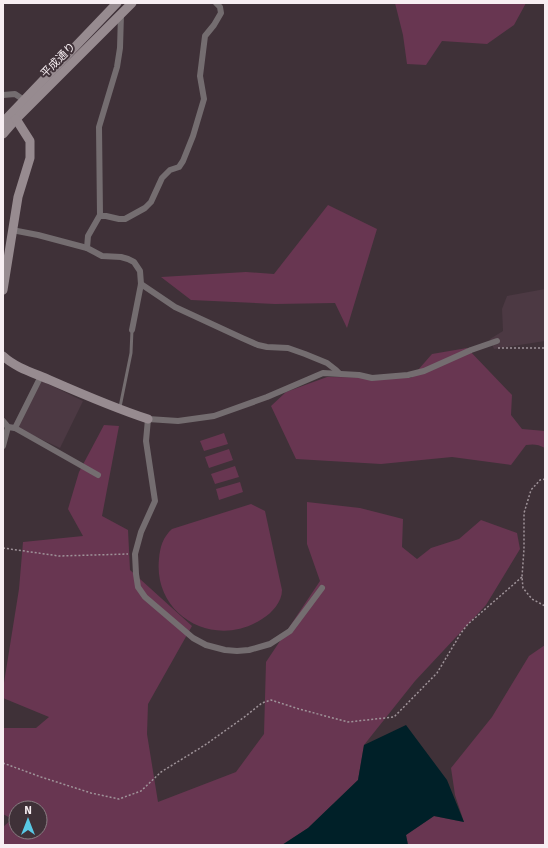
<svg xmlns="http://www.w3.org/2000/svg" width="548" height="848" font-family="Signika,'Noto Sans JP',sans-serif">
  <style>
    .built { fill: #4c3943 }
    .green { fill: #683651; fill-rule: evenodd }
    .water { fill: #002028 }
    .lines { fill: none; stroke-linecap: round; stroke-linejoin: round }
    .path { stroke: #9f9399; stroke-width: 1.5; stroke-dasharray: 2 2; stroke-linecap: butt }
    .lane { stroke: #746d70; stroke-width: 3 }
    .street { stroke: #746d70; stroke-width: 6 }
    .secondary { stroke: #978b90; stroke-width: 9 }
    .labels { text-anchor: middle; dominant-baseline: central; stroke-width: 4; stroke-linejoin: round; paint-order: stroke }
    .street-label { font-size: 11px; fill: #f7eef2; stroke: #3f3138 }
  </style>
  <rect width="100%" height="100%" fill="#3f3138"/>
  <g class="built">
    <path d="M545,289V341L494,349L490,339L503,331L502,309L507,296Z"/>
    <path d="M40,380L83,401L60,448L17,428Z"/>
  </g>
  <g class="green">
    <path d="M395,3H526L514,25L487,44L442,41L426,65L407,64L403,35Z"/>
    <path d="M328,205L377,229L347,328L335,303L275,304L191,300L161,277L246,272L274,274Z"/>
    <path d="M467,348L512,395L511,415L522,429L545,431V448C538,444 533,444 526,445L511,465L452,457L381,464L296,459L271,406L286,392L327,377L411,378L432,354Z"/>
    <path d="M104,425L119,426L102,516L128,530L130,570L192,626L148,704L147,734L158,802L236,772L264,734L266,662L320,581L307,544V502L360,508L403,519L402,547L417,559L431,548L459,539L481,520L517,533L520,549L486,605L415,681L364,745L358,780L308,828L282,845H3V827L12,819L3,814V728H36L49,717L3,698V689L19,589L23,542L83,536L68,509L79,472ZM16,808H40V832H16Z"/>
    <path d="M224,433L228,444L204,451L200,441Z"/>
    <path d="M229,449L233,460L209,468L205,457Z"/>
    <path d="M235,466L239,477L215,484L211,474Z"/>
    <path d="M240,482L243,492L219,500L216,489Z"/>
    <path d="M251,504L265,511L282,590C282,602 272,613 262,619C215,650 153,616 159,559C160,547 163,537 172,529Z"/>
    <path d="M545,645V845H408L406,835L434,816L464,822L455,795L451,768L492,717L529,656Z"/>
  </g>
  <path class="water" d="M406,725L447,780L464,822L434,816L406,835L408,845H282L308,828L358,780L364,745Z"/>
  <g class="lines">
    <g class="path">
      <path d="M498,348H545"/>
      <path d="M545,479L540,480L531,490L524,513V549L522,577L523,588L532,599L545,606"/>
      <path d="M3,548L59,556L128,554"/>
      <path d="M3,763L41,777L91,793L119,799L141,791L161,772L205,745L243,718L262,703L271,700L299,709L348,722L394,717L437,673L461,633L468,624L522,577"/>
    </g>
    <path class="lane" d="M120,407L131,353L132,330"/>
    <g class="street">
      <path d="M121,14L120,48L117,67L99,127L100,215L88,236L87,248L102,256L121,257L128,259L134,262L140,271L141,284L132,330"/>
      <path d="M3,95L15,94L24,100"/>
      <path d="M100,216H106L119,219H125L145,208L151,202L162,178L170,170L179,167L183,161L193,136L204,99L200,76L205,36L214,25L221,13L220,7L216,3"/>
      <path d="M12,230L38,235L87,248"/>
      <path d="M141,284L175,307L242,338L258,345L267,347L288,348L305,354L327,363L336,370L339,373"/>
      <path d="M3,421L8,427L15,428L98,475"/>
      <path d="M15,428L41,376"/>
      <path d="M3,446L8,427"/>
      <path d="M322,588L290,631L270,644L249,650L237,651L225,650L206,645L193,638L145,597L138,587L136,574L135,554L141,532L155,501L146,441L148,419L178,421L214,416L267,397L323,373L359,375L372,378L408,375L424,371L471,350L497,341"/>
    </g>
    <g class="secondary">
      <path d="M3,122L117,3"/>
      <path d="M3,134L16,119L132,3"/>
      <path d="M3,290L18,197L30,158V141L16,119"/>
      <path d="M3,356C16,368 34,373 50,380C82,394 114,408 148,419"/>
    </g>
  </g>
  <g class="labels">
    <g class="street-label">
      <text transform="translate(58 60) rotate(-45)">平成通り</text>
    </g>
  </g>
  <rect width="548" height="848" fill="none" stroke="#f7eef2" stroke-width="8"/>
  <g transform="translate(28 820)"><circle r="19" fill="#3f3138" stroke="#897d82"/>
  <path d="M0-3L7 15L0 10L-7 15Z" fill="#59c8e5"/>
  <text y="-6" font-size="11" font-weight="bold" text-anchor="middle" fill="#f7eef2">N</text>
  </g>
</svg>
